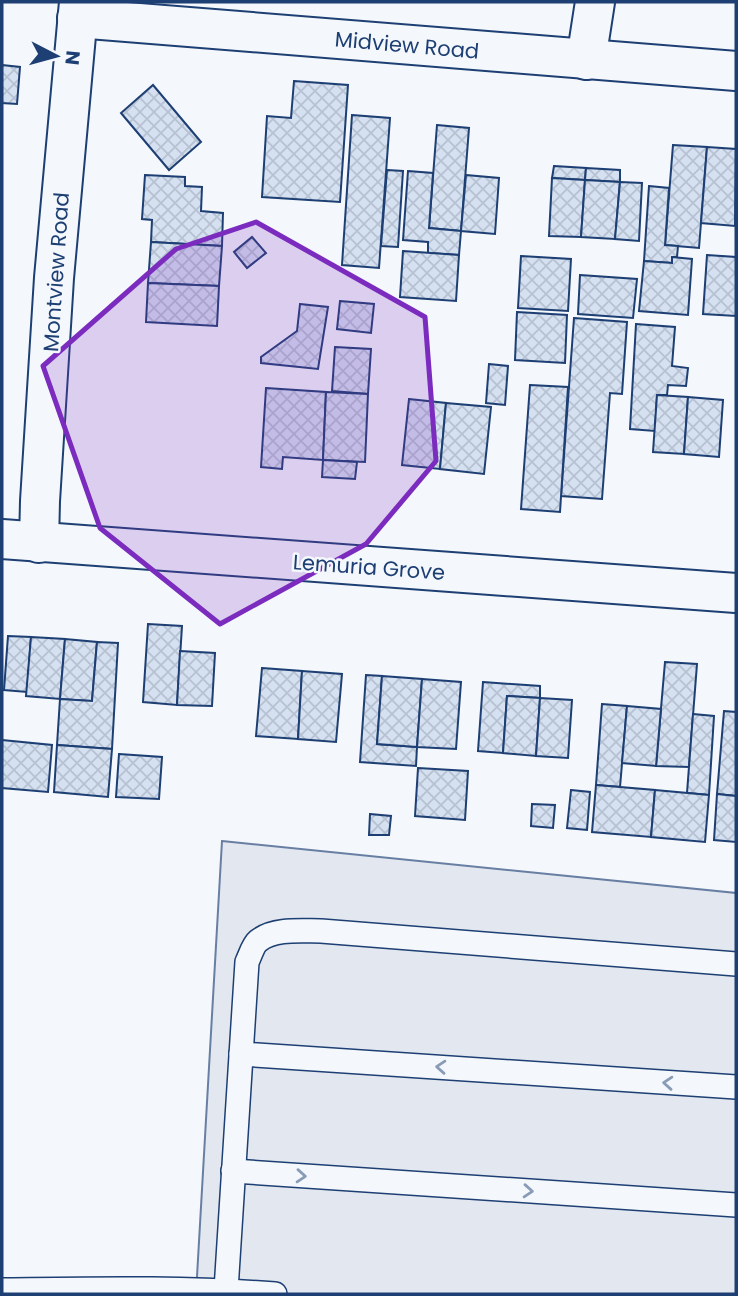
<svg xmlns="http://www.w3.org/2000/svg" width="738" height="1296" font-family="Poppins,sans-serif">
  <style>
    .parking { fill: #e3e8f0; stroke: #687fa3; stroke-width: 2 }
    .building { fill: url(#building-cross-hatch); stroke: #1d3f73; stroke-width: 2 }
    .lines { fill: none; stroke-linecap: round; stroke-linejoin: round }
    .service-casing { stroke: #1d3f73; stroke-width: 26 }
    .minor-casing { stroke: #1d3f73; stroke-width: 42 }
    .service { stroke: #f4f7fb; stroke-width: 23 }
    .minor { stroke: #f4f7fb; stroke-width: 38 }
    .oneway { stroke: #889bb7 }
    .marked { fill: #7b2cbf; fill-opacity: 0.2; stroke: #7b2cbf; stroke-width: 5; stroke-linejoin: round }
    .labels { text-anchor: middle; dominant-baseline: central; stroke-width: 5; stroke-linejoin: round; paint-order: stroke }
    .street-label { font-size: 21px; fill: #1d3f73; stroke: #f4f7fb }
  </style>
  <defs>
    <pattern id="building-cross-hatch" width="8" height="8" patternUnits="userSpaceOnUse" patternTransform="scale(1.75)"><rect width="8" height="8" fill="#d5e0f0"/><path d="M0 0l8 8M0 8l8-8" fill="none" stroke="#b6c1d1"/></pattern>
  </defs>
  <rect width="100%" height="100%" fill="#f4f7fb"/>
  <path class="parking" d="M222,841L736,893V1294H196Z"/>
  <g class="building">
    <path d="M2,65L20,67L17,104L2,103Z"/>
    <path d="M294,81L348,85L340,202L262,197L267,116L291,118Z"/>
    <path d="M153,85L201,142L169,170L121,113Z"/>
    <path d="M352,115L390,118L379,268L342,265Z"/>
    <path d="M437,125L469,128L461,231L429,228Z"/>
    <path d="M673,145L707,147L699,248L665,245Z"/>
    <path d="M707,147L736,149L735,226L701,223Z"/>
    <path d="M554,166L586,168L585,180L552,178Z"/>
    <path d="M586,168L620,170V182L585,180Z"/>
    <path d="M387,170L403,171L398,247L381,246Z"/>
    <path d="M408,171L433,173L429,228L461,231L459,255L428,253V242L403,240Z"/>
    <path d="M145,175L185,177V186L202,187L201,211L223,213L222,246L151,242L152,220L142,219Z"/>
    <path d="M466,175L499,178L495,234L461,231Z"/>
    <path d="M552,178L585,180L581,237L549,236Z"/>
    <path d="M585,180L620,182L615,239L581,237Z"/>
    <path d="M620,182L642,183L639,241L615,239Z"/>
    <path d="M649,186L669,188L665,245L678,246L677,257H672V263L644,261Z"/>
    <path d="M252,237L266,253L247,268L234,252Z"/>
    <path d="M151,242L222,246L219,286L148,283Z"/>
    <path d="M403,251L459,255L456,301L400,297Z"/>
    <path d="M707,255L736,257V316L703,314Z"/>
    <path d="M521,256L571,259L568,311L518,308Z"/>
    <path d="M672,257L692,259L688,315L639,311L644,261L672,263Z"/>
    <path d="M580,275L637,279L633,318L578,314Z"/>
    <path d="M148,283L219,286L217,326L146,322Z"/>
    <path d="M340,301L374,304L371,333L337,329Z"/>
    <path d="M300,304L328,307L318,369L261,363V357L297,331Z"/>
    <path d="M517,312L567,315L565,363L515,360Z"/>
    <path d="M574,318L627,322L622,394L610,393L602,499L561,496Z"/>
    <path d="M636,324L675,327L672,366L688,368L686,386L668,385L667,395H657L655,431L630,429Z"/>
    <path d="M335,347L371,349L368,394L332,391Z"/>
    <path d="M489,364L508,366L505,405L486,403Z"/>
    <path d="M530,385L568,387L560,512L521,509Z"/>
    <path d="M266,388L326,392L323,460L283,457L282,469L261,467Z"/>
    <path d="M326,392L368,394L365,462L323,460Z"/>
    <path d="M657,395L688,397L684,454L653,452Z"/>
    <path d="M688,397L723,400L719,457L684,454Z"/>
    <path d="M409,399L446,403L440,469L402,465Z"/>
    <path d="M446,403L491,407L484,474L440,469Z"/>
    <path d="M323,460L357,462L355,479L322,477Z"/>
    <path d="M148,624L182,626L177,705L143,702Z"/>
    <path d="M8,636L31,637L27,692L4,690Z"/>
    <path d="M31,637L65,639L60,699L26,696Z"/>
    <path d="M65,639L97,642L92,701L60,699Z"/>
    <path d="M97,642L118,643L112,749L57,745L60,699L92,701Z"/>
    <path d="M180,651L215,653L212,706L177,705Z"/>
    <path d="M665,662L697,664L689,767L656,766Z"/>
    <path d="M262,668L302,671L298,739L256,736Z"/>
    <path d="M302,671L342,674L336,742L298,739Z"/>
    <path d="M366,675L382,676L377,744L417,747L416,766L360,762Z"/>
    <path d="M382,676L422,679L417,747L377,744Z"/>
    <path d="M422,679L461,682L456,749L417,747Z"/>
    <path d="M483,682L540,686V698L507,696L503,753L478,751Z"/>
    <path d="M507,696L540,698L536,756L503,753Z"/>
    <path d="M540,698L572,700L568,758L536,756Z"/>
    <path d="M602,704L627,706L620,787L596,785Z"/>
    <path d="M627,706L661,709L656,766L622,763Z"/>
    <path d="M724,711L736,712V796L717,794Z"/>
    <path d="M693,714L714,716L709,795L687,793Z"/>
    <path d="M2,740L52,745L48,792L2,788Z"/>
    <path d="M57,745L112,749L108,797L54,792Z"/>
    <path d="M119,754L162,757L159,799L116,797Z"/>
    <path d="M418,768L468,771L465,820L415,816Z"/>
    <path d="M596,785L655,790L651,837L592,832Z"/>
    <path d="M571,790L590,792L587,830L567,828Z"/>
    <path d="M655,790L709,795L705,842L651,837Z"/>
    <path d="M717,794L736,796V842L714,840Z"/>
    <path d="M532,804L555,805L553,828L531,826Z"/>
    <path d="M370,814L391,816L389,835H369Z"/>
  </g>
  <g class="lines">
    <g class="service-casing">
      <g id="service">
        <path d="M241,1054L736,1087"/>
        <path d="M233,1171L736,1205"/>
        <path d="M2,1290C93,1289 184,1287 275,1294"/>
        <path d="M226,1290L247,962C250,956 253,945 258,941C274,928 301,931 321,931L736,964"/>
      </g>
    </g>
    <g class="minor-casing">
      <g id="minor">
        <path d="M77,18L736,71"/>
        <path d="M586,60L595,2"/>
        <path d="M2,539L736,593"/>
        <path d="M39,543L40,501L54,278L79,2"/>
      </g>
    </g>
    <use href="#service" class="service"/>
    <use href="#minor" class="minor"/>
  </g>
  <defs><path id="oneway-chevron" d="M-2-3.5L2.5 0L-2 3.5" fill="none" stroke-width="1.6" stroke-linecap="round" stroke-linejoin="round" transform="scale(1.75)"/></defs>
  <g class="oneway">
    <use href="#oneway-chevron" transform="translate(441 1067) rotate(-176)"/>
    <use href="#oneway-chevron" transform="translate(668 1083) rotate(-176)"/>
    <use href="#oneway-chevron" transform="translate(301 1176) rotate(4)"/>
    <use href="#oneway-chevron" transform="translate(528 1191) rotate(4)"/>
  </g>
  <path class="marked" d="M256,222L425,317L436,461L366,544L220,624L100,528L43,366L176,249Z"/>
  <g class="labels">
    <g class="street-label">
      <text transform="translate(407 45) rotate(5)">Midview Road</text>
      <text transform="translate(56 272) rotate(-86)">Montview Road</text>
      <text transform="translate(369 567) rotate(4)">Lemuria Grove</text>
    </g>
  </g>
  <rect width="738" height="1296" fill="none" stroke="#1d3f73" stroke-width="7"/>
  <g transform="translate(56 56) rotate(96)" stroke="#f4f7fb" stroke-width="5" paint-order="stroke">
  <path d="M0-5L12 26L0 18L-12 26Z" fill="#1d3f73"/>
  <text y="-10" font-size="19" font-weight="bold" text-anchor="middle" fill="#1d3f73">N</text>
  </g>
</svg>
